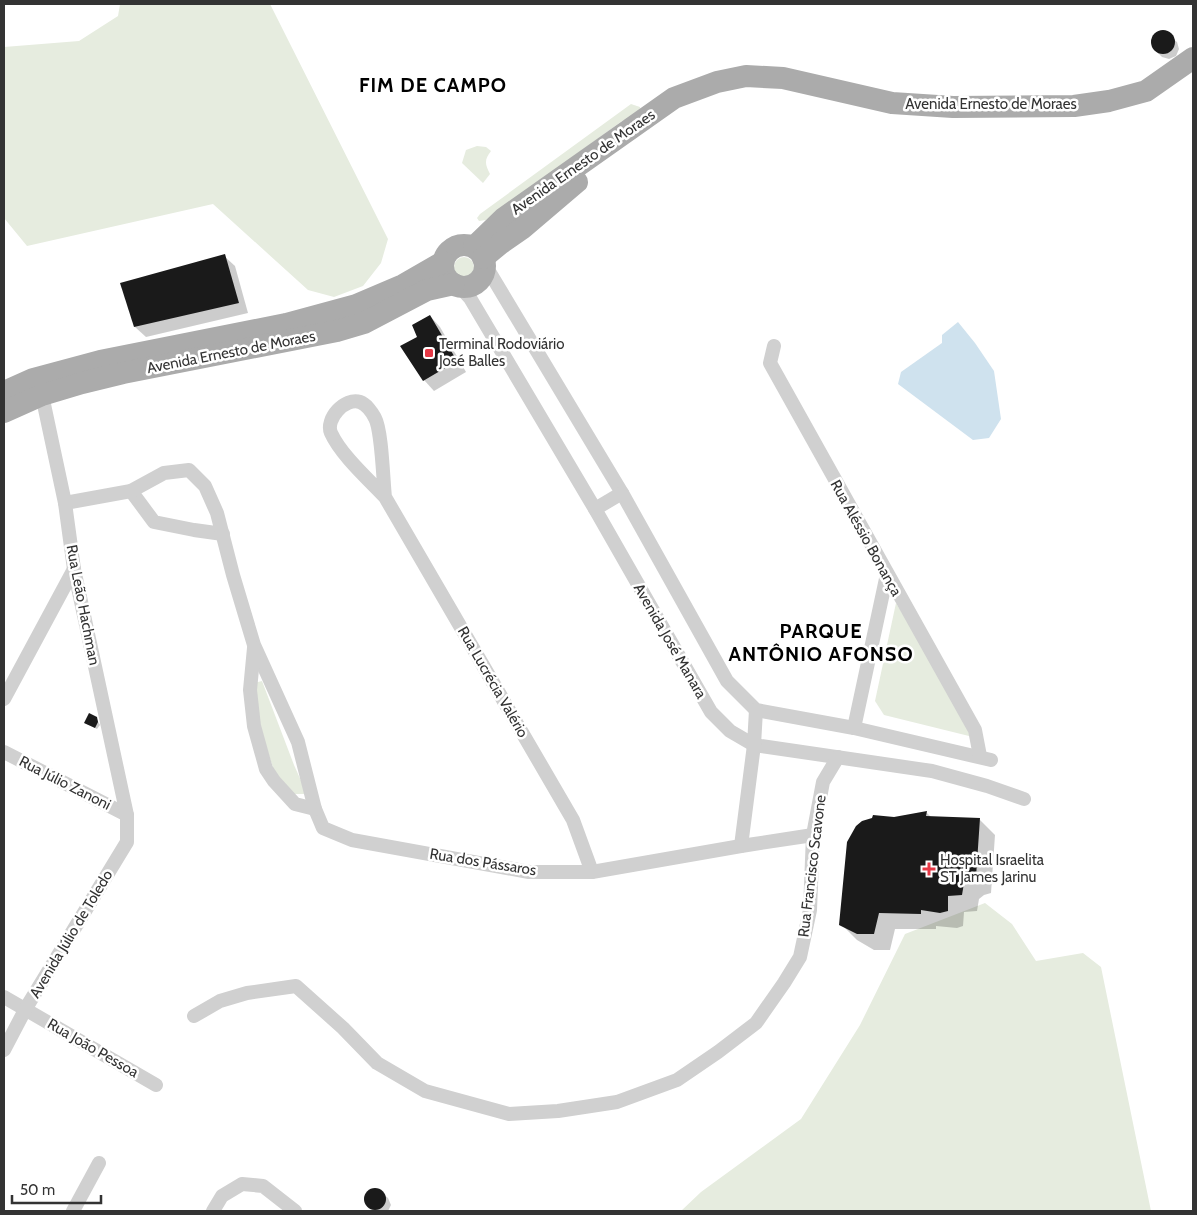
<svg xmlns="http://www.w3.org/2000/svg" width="1197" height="1215" font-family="Cabin,sans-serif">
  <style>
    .green { fill: #e6ecdf }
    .water { fill: #cfe2ee }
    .shadow { fill: #0003 }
    .building { fill: #1a1a1a }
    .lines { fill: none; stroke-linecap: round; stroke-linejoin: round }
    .street { stroke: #d0d0d0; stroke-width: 14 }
    .primary { stroke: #ababab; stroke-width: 22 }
    .poi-dot { fill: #e63946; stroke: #fff; stroke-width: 2 }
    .labels { text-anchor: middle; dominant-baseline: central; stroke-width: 5; stroke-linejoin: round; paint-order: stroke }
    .street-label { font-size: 15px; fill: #333; stroke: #fff }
    .poi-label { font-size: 15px; fill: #333; stroke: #fff; text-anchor: start }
    .district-label { font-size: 20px; font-weight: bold; letter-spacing: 1px; fill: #000; stroke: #fff }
  </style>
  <rect width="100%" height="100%" fill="#fff"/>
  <g class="green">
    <path d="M120,4H270L388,239L381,263L363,286L334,297L308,290L213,204L27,246L4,218V47L79,41L118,16Z"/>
    <path d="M631,104L640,107L642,115L622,121L486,220L479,221L477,218L480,214Z"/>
    <path d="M477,146L486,147L491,151C484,160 485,164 490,174L483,183L462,163L466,150Z"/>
    <circle cx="464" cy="267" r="10"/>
    <path d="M896,603L973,727L969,736L884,715L875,701Z"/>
    <path d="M262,681L294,765L307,794H294L274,771L256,714L254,683Z"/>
    <path d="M985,903L1012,924L1036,961L1083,953L1101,967L1151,1211H681L701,1192L801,1119L860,1025L905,934Z"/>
  </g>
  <path class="water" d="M958,322L975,343L994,371L1001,419L989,438L973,440L898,384L901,372L942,343V335Z"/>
  <g class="shadow">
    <path d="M1163,32L1177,42L1179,49L1176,56L1169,59L1162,57L1154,49L1152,42L1154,36Z"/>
    <path d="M224,256L235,266L248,313L146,337L135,327L122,284Z"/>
    <path d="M430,316L440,327L466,372L434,391L424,380Z"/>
    <path d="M96,718L100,725L97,729L85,723Z"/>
    <path d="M926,812L931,817L979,819L995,835L991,893L984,895L979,899L977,911L964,912L963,926L957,928L936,926V929H895L890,950H874L857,940L841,924L894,818Z"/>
    <path d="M377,1189L388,1198L391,1205L388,1211H373L366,1204L365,1198L371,1190Z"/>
  </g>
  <g class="building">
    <circle cx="1163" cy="42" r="12"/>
    <path d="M225,254L239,303L134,327L120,283Z"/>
    <path d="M430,315L457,361L423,381L400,346L417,337L412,325Z"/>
    <path d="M89,713L97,717L98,722L95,728L84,723Z"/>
    <path d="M927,811L926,816L980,818L976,877L968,880L964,883L962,895L948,896V911L940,913L921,910V914L879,913L874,934H857L839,925L847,842L856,826L862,821L872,818L873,815L894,817Z"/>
    <circle cx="375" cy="1199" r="11"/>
  </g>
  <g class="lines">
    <g class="street">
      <path d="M484,263L622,493L727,681L756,710L854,728L991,760"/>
      <path d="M459,286L470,298L595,509L711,712L730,731L754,745L932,771L987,786L1024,799"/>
      <path d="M774,346L770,363L975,730L980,756"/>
      <path d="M131,491L154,522L194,530L223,534"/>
      <path d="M385,497C383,480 382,431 375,418C372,412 366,404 360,402C345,397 325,419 331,433C341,455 368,479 385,497L573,820L592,872"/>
      <path d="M65,503L131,491L164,473L189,470L205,486L217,513L233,575L254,645L298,742L315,809L323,828L352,840L529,872H592L741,846L813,835"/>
      <path d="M595,509L622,493"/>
      <path d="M254,648L250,690L254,726L266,769L274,781L295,804L315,809"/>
      <path d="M4,699L74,569"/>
      <path d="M854,728L887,574"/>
      <path d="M4,752L127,815"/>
      <path d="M741,846L754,745L756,710"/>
      <path d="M4,997L156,1085"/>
      <path d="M194,1016L220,1001L247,993L296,986L343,1028L377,1063L425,1091L509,1114L558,1111L617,1102L677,1080L718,1052L756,1023L784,983L800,957L810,910L813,835L823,782L838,757"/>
      <path d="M4,1050L26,1008L127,842V815L74,569L65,503L42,395"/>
      <path d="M73,1211L99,1163"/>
      <path d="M213,1211L222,1196L242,1184L263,1186L295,1211"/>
    </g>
    <g class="primary">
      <circle cx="464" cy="266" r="21"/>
      <path d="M474,247L504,218L674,98L717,82L746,76L783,78L892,103L953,107L1074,106L1109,101L1146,91L1193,58"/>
      <path d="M483,258L500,244L523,228L577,182"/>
      <path d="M4,392L33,379L100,361L286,324L356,305L403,285L443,262"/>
      <path d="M4,412L42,395L82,383L123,373L337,331L364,323L427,290L454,284"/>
    </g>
  </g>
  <g class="poi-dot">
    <rect x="424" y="348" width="10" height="10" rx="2.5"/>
    <path d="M926.5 861.5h5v5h5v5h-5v5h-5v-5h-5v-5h5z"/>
  </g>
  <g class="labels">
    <g class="street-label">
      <text x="991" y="104">Avenida Ernesto de Moraes</text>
      <text transform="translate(583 162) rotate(-35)">Avenida Ernesto de Moraes</text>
      <text transform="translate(231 352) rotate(-11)">Avenida Ernesto de Moraes</text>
      <text transform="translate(866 538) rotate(61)">Rua Aléssio Bonança</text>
      <text transform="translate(83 605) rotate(79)">Rua Leão Hachman</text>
      <text transform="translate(670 641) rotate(60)">Avenida José Manara</text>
      <text transform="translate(493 682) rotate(60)">Rua Lucrécia Valério</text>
      <text transform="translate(65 783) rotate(27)">Rua Júlio Zanoni</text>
      <text transform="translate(483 862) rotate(9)">Rua dos Pássaros</text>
      <text transform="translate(812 866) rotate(-83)">Rua Francisco Scavone</text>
      <text transform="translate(71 934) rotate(-59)">Avenida Júlio de Toledo</text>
      <text transform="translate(93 1048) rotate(30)">Rua João Pessoa</text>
    </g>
    <g class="poi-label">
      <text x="439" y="344">Terminal Rodoviário<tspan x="439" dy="17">José Balles</tspan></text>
      <text x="940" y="860">Hospital Israelita<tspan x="940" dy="17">ST James Jarinu</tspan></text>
    </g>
    <g class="district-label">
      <text x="433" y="85">FIM DE CAMPO</text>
      <text x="821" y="631">PARQUE<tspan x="821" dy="23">ANTÔNIO AFONSO</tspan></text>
    </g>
  </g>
  <rect width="1197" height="1215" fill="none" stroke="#333333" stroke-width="10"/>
  <path d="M12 1195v8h89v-8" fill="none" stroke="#333333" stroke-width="2.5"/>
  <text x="20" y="1195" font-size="15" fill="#333333" stroke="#ffffff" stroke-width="4" paint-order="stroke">50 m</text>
</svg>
